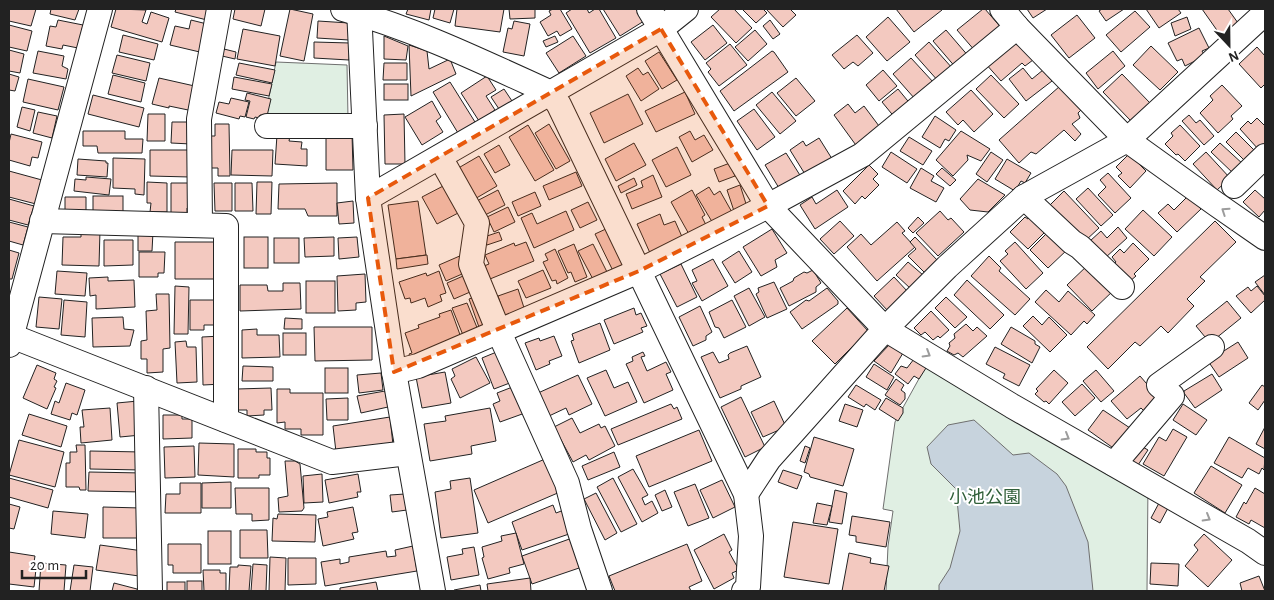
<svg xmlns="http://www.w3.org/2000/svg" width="1274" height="600" font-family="'Alegreya Sans','Noto Sans JP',sans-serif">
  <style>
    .green { fill: #e0efe3; stroke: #6f6f6f }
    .water { fill: #c7d3dd; stroke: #6f6f6f }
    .building { fill: #f3c9c0; stroke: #222 }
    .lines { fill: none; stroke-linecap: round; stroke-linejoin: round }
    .minor-casing { stroke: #222; stroke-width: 26 }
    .minor { stroke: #fff; stroke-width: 24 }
    .oneway { stroke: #9c9c9c }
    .marked { fill: #e8590c; fill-opacity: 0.2; stroke: #e8590c; stroke-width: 4; stroke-dasharray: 10 6; stroke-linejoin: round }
    .labels { text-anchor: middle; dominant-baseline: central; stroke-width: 4; stroke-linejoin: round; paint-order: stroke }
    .park-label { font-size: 18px; fill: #2f5e38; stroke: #fff }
  </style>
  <rect width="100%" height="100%" fill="#fff"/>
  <g class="green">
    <path d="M276,62L347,65L348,118L265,117Z"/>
    <path d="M931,357L1148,484L1147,591H886L888,546L893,511L883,509L895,422Z"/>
  </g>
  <path class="water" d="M974,420L1013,455L1029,453L1057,474L1066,486L1088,542L1093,591H939V585L950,568L960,531L956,489L931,464L927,447L948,425Z"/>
  <g class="building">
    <path d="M9,9H36L31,26L9,21Z"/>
    <path d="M51,9H79L75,20L50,14Z"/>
    <path d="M116,9L146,10L142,22L147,24L151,12L169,18L162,42L111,27Z"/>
    <path d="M176,9H209L207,20L175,12Z"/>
    <path d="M235,9H265L261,26L233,19Z"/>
    <path d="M290,9L313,14L304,61L280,56Z"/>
    <path d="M408,9H431L429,20L406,14Z"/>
    <path d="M435,9H454L450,23L433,18Z"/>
    <path d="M457,9H504L500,32L455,26Z"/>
    <path d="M509,9H535V18L510,19Z"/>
    <path d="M553,9H560L572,29L560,36L557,31L548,36L540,22L551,15L549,11Z"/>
    <path d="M572,9H587L589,13L595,9H599L616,38L590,53L566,13Z"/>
    <path d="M603,9H636L644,21L620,36Z"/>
    <path d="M720,9H734L752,28L736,43L711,17Z"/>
    <path d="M742,9H763L767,13L756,23Z"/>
    <path d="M766,9H790L796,15L783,27Z"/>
    <path d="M896,9H941L942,10L914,32Z"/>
    <path d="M983,9H985L1003,30L976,52L957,30Z"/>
    <path d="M1027,9H1047L1033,18Z"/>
    <path d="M1102,9H1124L1106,21L1099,11Z"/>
    <path d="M1146,9H1178L1181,13L1159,28Z"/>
    <path d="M1202,9H1228L1238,23L1221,36Z"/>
    <path d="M1135,11L1150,27L1121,52L1106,35Z"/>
    <path d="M1077,15L1095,38L1069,58L1051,35Z"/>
    <path d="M888,17L910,42L887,61L866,37Z"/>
    <path d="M1187,17L1191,29L1175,36L1171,23Z"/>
    <path d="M58,20L83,25L78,48L63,45L62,49L46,46L50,26L56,27Z"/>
    <path d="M191,20L211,25L204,53L170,45L175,26L189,29Z"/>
    <path d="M770,20L780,34L773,39L763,26Z"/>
    <path d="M318,21L349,23V40L317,38Z"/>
    <path d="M514,21L530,24L524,56L503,52L508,28L512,29Z"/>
    <path d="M9,25L32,31L27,51L9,47Z"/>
    <path d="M713,25L727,43L705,60L691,42Z"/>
    <path d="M1199,28L1209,48L1202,51L1205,56L1185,66L1182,59L1177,61L1168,43Z"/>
    <path d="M243,29L280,36L275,66L237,59Z"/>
    <path d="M755,30L767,44L748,61L735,47Z"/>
    <path d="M946,30L970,58L957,69L933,41Z"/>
    <path d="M123,35L158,44L154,60L119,52Z"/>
    <path d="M857,35L873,53L858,66L853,62L844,69L832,55Z"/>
    <path d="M384,36L408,46L406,60L384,59Z"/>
    <path d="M555,36L558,42L546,47L543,41Z"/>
    <path d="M573,36L586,56L559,73L546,53Z"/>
    <path d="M1015,38L1033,60L1025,66L1022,63L1001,81L985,63Z"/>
    <path d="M314,42L350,43L349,60L314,58Z"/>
    <path d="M929,42L953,69L939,82L915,55Z"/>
    <path d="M730,44L747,65L719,86L708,72L711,69L706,63Z"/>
    <path d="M409,45L427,51L429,69L450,59L456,74L411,96Z"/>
    <path d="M1151,46L1178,72L1160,90L1133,65Z"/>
    <path d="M1257,47L1265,56V84L1261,88L1239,64Z"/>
    <path d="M224,49L236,52L235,59L222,56Z"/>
    <path d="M9,50L24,54L20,73L9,71Z"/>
    <path d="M38,51L64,56L62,66L68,69L66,79L33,73Z"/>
    <path d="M772,51L774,52L788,72L734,111L720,91Z"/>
    <path d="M1113,51L1125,66L1098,89L1086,73Z"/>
    <path d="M659,52L677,80L662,89L645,61Z"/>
    <path d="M117,55L150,63L146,81L112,73Z"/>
    <path d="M911,58L934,83L915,99L893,74Z"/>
    <path d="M239,63L275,70L272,83L236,75Z"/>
    <path d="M384,63H407V80H383Z"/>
    <path d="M638,68L643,75L648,72L659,89L641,101L626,76Z"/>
    <path d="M1023,68L1032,79L1043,70L1052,81L1026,101L1009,79Z"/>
    <path d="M883,70L897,86L879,101L866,85Z"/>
    <path d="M9,74L19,77L15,91L9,90Z"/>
    <path d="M1122,74L1150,103L1131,121L1103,92Z"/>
    <path d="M113,75L145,83L141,102L108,94Z"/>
    <path d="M991,75L1019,104L1004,118L976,89Z"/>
    <path d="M487,76L496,90L486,96L495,110L479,121L461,93Z"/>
    <path d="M234,77L272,84L269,96L232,89Z"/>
    <path d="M159,78L199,87L193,111L169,106V108L152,104Z"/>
    <path d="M796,78L815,101L796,116L777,93Z"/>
    <path d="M28,79L64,87L58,110L23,102Z"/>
    <path d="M450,82L475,122L458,133L433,92Z"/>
    <rect x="384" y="84" width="24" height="16"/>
    <path d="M1222,85L1242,106L1231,116L1233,119L1218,133L1200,113L1213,100L1210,96Z"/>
    <path d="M1060,86L1081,110L1078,113L1080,118L1072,124L1081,134L1075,141L1064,130L1036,154L1031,152L1019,163L999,140Z"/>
    <path d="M504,89L512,101L499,109L491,97Z"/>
    <path d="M898,89L912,106L896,119L882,102Z"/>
    <path d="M971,90L993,114L974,132L963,120L958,125L946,112Z"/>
    <path d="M685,92L695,114L656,132L645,111Z"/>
    <path d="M772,92L796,121L780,134L756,105Z"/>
    <path d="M247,93L271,99L267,116L260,115L259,118L255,117L254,119L246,117L250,101L245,100Z"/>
    <path d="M628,94L643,124L604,143L590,113Z"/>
    <path d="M93,95L144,108L139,127L88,114Z"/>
    <path d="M231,98L249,102L245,117L240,116L239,119L216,113L219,102L229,104Z"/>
    <path d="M432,101L441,117L436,121L443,132L422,145L405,117Z"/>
    <path d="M848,104L855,113L864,106L882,130L858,148L834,115Z"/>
    <path d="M22,107L35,110L30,131L17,127Z"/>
    <path d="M754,109L775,137L757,150L737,121Z"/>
    <path d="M38,112L57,116L52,138L33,133Z"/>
    <path d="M148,114H165V141H147Z"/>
    <path d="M404,114L405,164H385L384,115Z"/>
    <path d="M1189,115L1196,123L1200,120L1214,136L1204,145L1182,121Z"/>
    <path d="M935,116L956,130L949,141L945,139L940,148L922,137Z"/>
    <path d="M1257,118L1265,126V144L1259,150L1240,129L1248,121L1251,124Z"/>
    <path d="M172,122H191V144L171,143Z"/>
    <path d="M215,124H229L230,176H218V168H208V136H215Z"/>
    <path d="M549,124L570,161L556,169L535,133Z"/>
    <path d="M528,125L554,170L535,181L509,137Z"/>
    <path d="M1180,125L1200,146L1185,161L1178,154L1176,155L1165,144L1173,136L1171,133Z"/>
    <path d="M83,131H125V139H143L142,153H98L97,146H83Z"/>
    <path d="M690,131L695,140L704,135L713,150L692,162L679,137Z"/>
    <path d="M961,131L990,149L981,161L967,155L968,160L953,176L936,160Z"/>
    <path d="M1236,132L1256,152L1246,162L1226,142Z"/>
    <path d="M352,133L353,170H326V134Z"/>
    <path d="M11,134L42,142L38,158L32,157L30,166L9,160V143Z"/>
    <path d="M277,135L290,136L289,141L302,142L301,149H307V166L275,164Z"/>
    <path d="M909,137L932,151L923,165L900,151Z"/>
    <path d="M819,138L834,162L808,179L790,150L803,141L806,146Z"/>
    <path d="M634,143L646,165L616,181L605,159Z"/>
    <path d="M1220,143L1244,165L1235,175L1211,152Z"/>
    <path d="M499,145L510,165L495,173L484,154Z"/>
    <path d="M677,147L691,175L666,187L652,160Z"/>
    <path d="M150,150H195L190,177L150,176Z"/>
    <path d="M232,150H273L272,176L231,175Z"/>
    <path d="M891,152L917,169L907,183L882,167Z"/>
    <path d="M991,152L1003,160L987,182L976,174Z"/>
    <path d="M1206,152L1230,178L1217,190L1193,164Z"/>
    <path d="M786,153L803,180L782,193L765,165Z"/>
    <path d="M1129,154L1146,171L1130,188L1118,176L1122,173L1116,167Z"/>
    <path d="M479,156L497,186L473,200L455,170Z"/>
    <path d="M113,158L145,159L144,195L135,194V189L113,188Z"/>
    <path d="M78,159L106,161V163H108L107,177L77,175Z"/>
    <path d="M1007,159L1031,173L1025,183L1021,181L1015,191L995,179Z"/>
    <path d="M730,163L735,176L719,182L714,169Z"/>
    <path d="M869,165L878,174L873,179L879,185L865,199L862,196L855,204L843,191Z"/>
    <path d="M921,168L934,176L931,181L944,188L936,202L910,188Z"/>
    <path d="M942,168L956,180L950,186L936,174Z"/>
    <path d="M9,171L42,180L36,204L9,197Z"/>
    <path d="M576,172L582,186L549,200L543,186Z"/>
    <path d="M1108,173L1131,198L1115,213L1098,195L1106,187L1100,180Z"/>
    <path d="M653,175L662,197L632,209L626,194L643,187L641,181Z"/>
    <path d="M86,177L111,179L109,195L74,191L75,179L86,180Z"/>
    <path d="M634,178L637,185L621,193L618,186Z"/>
    <path d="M978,179L1005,195L988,212L970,210L960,199Z"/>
    <path d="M147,182L167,183V212H150L151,203H147Z"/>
    <path d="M257,182H272L271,214H256Z"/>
    <path d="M171,183H193V208H187V215H171Z"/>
    <path d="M214,183H232V211H215Z"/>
    <path d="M235,183H252L253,211H235Z"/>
    <path d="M337,183V216H308L305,209H278L279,184Z"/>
    <path d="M447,184L462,211L437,224L422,197Z"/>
    <path d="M740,185L748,210L735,214L727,190Z"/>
    <path d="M709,187L714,195L720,191L733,214L714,225L696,195Z"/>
    <path d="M1088,188L1113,215L1101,226L1076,199Z"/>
    <path d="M498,190L505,205L481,217L473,203Z"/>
    <path d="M692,190L705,215L702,217L707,227L690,236L671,202Z"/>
    <path d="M837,190L848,207L815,229L800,205L812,197L816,204Z"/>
    <path d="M1255,190L1265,199V210L1259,217L1243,202Z"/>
    <path d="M1064,191L1099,228L1085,241L1048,207Z"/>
    <path d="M535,192L541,206L518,216L512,202Z"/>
    <rect x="93" y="196" width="30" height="19"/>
    <path d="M1188,196L1201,209L1177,232L1158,213L1168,204L1174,210Z"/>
    <path d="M65,197H86V214L65,215Z"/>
    <path d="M9,199L34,206L28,225L9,220Z"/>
    <path d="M353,201L354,223L339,224L337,203Z"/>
    <path d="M418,201L426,255L396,259L388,205Z"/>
    <path d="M588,202L597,220L580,228L571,210Z"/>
    <path d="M508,207L515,222L494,232L487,217Z"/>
    <path d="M1143,210L1172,237L1154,256L1125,229Z"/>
    <path d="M566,211L574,230L534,248L521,218L532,213L537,224Z"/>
    <path d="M940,211L948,220L951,218L964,232L938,256L916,233Z"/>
    <path d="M1035,212L1050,227L1028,249L1010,232L1025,217L1028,219Z"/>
    <path d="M660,214L664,225L675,221L683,239L650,253L637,224Z"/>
    <path d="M918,217L924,223L913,233L908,228Z"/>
    <path d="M840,221L854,236L834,254L820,239Z"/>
    <path d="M1215,221L1236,242L1200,277L1205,281L1187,299L1194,306L1168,333L1161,326L1140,346L1135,342L1108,369L1087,347Z"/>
    <path d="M9,222L28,227L23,245L9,241Z"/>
    <path d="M897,222L905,231L902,233L915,247L877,281L847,247L861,234L871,245Z"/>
    <path d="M1118,227L1127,238L1105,258L1090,241L1101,231L1107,238Z"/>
    <path d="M608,228L626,267L615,275L595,234Z"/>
    <path d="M772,229L787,253L775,260L777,267L761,276L743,247Z"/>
    <path d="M81,230H100L99,266L62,265L63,237H81Z"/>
    <path d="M1050,230L1069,248L1048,268L1030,250Z"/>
    <path d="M138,232H153L152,251H138Z"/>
    <path d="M499,232L502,240L487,245L484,237Z"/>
    <rect x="244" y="237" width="24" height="31"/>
    <path d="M334,237V256L305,257L304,238Z"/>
    <path d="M357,237L359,257L339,259L338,238Z"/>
    <path d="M915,237L938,261L925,273L908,256L916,249L910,242Z"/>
    <rect x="274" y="238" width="25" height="25"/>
    <path d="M104,240H133V265L104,266Z"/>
    <path d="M175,242H214L215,279H175Z"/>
    <path d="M526,242L534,261L490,279L484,266L489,264L485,255L514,243L515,246Z"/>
    <path d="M1015,242L1043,273L1026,289L1000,261L1008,254L1005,251Z"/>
    <path d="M1133,243L1149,259L1134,274L1136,276L1129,282L1112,265L1116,262L1112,257L1120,249L1124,253Z"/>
    <path d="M574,244L587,277L575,282L571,272L568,273L558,251Z"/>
    <path d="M593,244L609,276L595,283L578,251Z"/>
    <path d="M555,249L568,278L557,284L556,280L552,281L543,262L548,260L545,254Z"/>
    <path d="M9,250L19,253L12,279H9Z"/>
    <path d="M739,251L752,272L735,283L722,262Z"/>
    <path d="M139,252H165L164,273H158V277H139Z"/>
    <path d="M427,255L428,264L397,269L396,259Z"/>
    <path d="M462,255L469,271L446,281L439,265Z"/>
    <path d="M989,256L1001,268L999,271L1030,299L1015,315L971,276Z"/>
    <path d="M713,259L728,286L702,301L692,283L697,281L692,270Z"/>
    <path d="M908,262L923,275L911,289L896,275Z"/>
    <path d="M1090,263L1115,289L1092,311L1067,285Z"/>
    <path d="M681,264L697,297L677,307L660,274Z"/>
    <path d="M543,270L551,288L526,298L518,281Z"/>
    <path d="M813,270L821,283L816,287V292L789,306L780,288L793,281L794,278L804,272L807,273Z"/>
    <path d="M57,271L87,273L85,296L55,294Z"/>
    <path d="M439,271L446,293L440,295L442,301L428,307L425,298L411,303L410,298L405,299L399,282L426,273L427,276Z"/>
    <path d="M470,273L477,289L454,299L447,283Z"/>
    <path d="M365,274L366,302L356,303V310L338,311L337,276Z"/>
    <path d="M1265,275V295L1255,282Z"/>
    <path d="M108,277V281L134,280L135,307L96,309V295L90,296L89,278Z"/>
    <path d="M894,277L908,292L888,311L874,296Z"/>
    <path d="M967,280L1004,315L990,329L954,295Z"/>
    <rect x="306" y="281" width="29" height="32"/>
    <path d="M774,282L787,309L767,318L756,294L759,292L758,288Z"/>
    <path d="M283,283H300L301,309L240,311V285H267L268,291H283Z"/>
    <path d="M175,286L189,287L188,334H174Z"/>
    <path d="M1257,286L1265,296V300L1251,313L1236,296L1248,287L1251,291Z"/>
    <path d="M749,288L765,317L749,326L734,296Z"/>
    <path d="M827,288L838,301V304L802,329L790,312L806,300L809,301Z"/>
    <path d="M518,289L526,314L506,321L498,296Z"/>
    <path d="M1046,290L1059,302L1068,291L1095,315L1087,324L1084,321L1071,335L1035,302Z"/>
    <path d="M156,294H169L170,348L163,349V372L147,373V359H141V341L147,340L146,311L157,310Z"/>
    <path d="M480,295L491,326L480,330L469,299Z"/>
    <path d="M39,297L62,299L59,329L36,327Z"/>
    <path d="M946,297L967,317L955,328L935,308Z"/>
    <path d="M64,300L87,302L85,337L61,335Z"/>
    <path d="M190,300H221V325H204V330H190Z"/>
    <path d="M732,300L746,327L724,338L719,328L715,327L709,312Z"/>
    <path d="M1227,301L1241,318L1210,343L1196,326Z"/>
    <path d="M467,303L478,330L465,340L452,308Z"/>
    <path d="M700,306L712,332L706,336V340L693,346L679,317Z"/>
    <path d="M634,308L636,315L641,313L647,326L641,328L643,332L614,344L604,320Z"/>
    <path d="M847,308L868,331L835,364L812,341Z"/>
    <path d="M451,310L463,343L412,362L409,354L412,353L405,333L419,328L418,325L440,317L439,314Z"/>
    <path d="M931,311L949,330L940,338L938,336L933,340L925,332L921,335L914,328Z"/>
    <path d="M1033,316L1042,325L1049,317L1067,335L1050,352L1023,326Z"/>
    <path d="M123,317L124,329L134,330L130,346L93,347L92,318Z"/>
    <path d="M285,318L302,319V329H284Z"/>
    <path d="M600,323L610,350L579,363L571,341L574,340L572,334Z"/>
    <path d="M966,324L973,331L977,327L987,336L963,357L958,353L954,355L947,351L950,346L949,343L955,338L954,334Z"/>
    <path d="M314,327H372V360L315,361Z"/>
    <path d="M1011,327L1035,341V344L1040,347L1032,363L1001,344Z"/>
    <path d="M257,329V335H279L280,357L242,358V330Z"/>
    <rect x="283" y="333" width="23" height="22"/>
    <path d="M222,336L223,384L203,385L202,337Z"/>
    <path d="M554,336L562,356L549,361L550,364L536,370L525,343L539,338L540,341Z"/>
    <path d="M186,341L187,347H196L197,382L177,383L175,342Z"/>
    <path d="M1238,342L1248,358L1219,377L1208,361Z"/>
    <path d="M889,345L903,353L891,373L874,361Z"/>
    <path d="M747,346L761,377L741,386V389L720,398L701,357L713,352L719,363L729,359L728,355L730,353Z"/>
    <path d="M995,347L1030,365L1019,386L1003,378L1005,374L986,364Z"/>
    <path d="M499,351L515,381L494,389L482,358Z"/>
    <path d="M643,352L645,356L641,357L647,371L666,362L671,372L666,374L673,390L644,403L626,364L633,361L632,357Z"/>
    <path d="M476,357L490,383L460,398L451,379L455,376L452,369Z"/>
    <path d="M914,359L926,368L919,379L914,376L908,384L895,374L901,366L907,368Z"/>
    <path d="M874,364L894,377L887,390L866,377Z"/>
    <path d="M37,365L56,373L54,379L57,381L54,387L56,388L47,409L23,398Z"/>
    <path d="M243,366L273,367V381H242Z"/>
    <rect x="325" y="368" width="23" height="25"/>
    <path d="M606,370L614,388L628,382L637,402L605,416L587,378Z"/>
    <path d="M1054,370L1068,383L1049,404L1046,401L1044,402L1035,394L1038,391L1036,389Z"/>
    <path d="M1096,370L1114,391L1101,402L1083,381Z"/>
    <path d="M445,372L451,403L422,408L416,377Z"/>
    <path d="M381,373L383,390L359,393L357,375Z"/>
    <path d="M1212,374L1222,390L1195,408L1184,393V391Z"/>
    <path d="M578,375L592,404L569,415L566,408L549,416L538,393Z"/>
    <path d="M1140,376L1159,398L1144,411L1141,408L1127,419L1111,401Z"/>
    <path d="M896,379L904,385L901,390L905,393V399L900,405L885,395Z"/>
    <path d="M66,383L85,390L77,415L72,413L70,420L51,414L55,401L59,403Z"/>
    <path d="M1082,384L1095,398L1075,416L1062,402Z"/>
    <path d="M856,385L881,400L875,410L866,404L864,407L848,397Z"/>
    <path d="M1262,385L1265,387V400L1258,410L1249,403Z"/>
    <path d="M515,386L525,413L500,422L493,404L500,401L497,393Z"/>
    <path d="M271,388L272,410H264V415L247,416V410H238L237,389Z"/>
    <path d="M277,389H290V393H323V435H301V429H285V422L277,423Z"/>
    <path d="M385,391L388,407L361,413L357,396Z"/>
    <path d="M741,397L765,447L745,457L721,407Z"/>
    <path d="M348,398V420H327L326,399Z"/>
    <path d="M886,398L903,408V413L898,421L879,409Z"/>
    <path d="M138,401L141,435L120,437L117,403Z"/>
    <path d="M774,401L786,427L763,437L751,412Z"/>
    <path d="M671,404L674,409L677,407L682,419L618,445L611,429Z"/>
    <path d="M845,404L863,410L857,427L839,421Z"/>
    <path d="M1183,404L1207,420L1196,435L1173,420Z"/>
    <path d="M110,408L112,440L81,443L80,427H84L82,410Z"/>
    <path d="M490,408L496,441L471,446L472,454L430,461L424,424L446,421L445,416Z"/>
    <path d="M1103,410L1136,432L1116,450L1088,430Z"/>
    <path d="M29,414L67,426L61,447L22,435Z"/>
    <path d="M163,415H182V419H192V438L163,439Z"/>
    <path d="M390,417L393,445L336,452L333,426Z"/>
    <path d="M572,418L580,433L599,424L601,428L605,426L615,446L589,460L586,455L573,462L554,427Z"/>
    <path d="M1265,427V449L1256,444Z"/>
    <path d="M1173,429L1187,437L1164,476L1143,464L1159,437L1166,441Z"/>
    <path d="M699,430L712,461L649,487L636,456Z"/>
    <path d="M814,437L854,449L843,486L810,477L809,474L804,472Z"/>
    <path d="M1229,437L1265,458L1264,470L1262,468L1259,474L1248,468L1242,478L1214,463Z"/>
    <path d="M19,440L64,452L55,487L9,475Z"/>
    <path d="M199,443L234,444V477L198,475Z"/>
    <path d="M76,445H85L86,490H80L79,487H66V463H70V452H77Z"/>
    <path d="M194,446L195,477L165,478L164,447Z"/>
    <path d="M805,446L810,448L805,463L800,461Z"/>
    <path d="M1141,446L1148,450L1138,465L1131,460Z"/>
    <path d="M238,449H256V452H267V458H270V475H259V478H238Z"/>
    <path d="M90,451L142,452V470L90,469Z"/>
    <path d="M614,452L620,467L588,480L582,466Z"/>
    <path d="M545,459L560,492L488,523L474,490Z"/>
    <path d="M285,461H295L300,464L304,508L302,511L279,512L278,498L288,496Z"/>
    <path d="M1211,466L1242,485L1225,513L1194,493Z"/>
    <path d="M633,469L648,495L642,498L645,505L652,501L658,513L642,522L618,477Z"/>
    <path d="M783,470L802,476L797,489L778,482Z"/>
    <path d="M89,472L143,473V492L88,491Z"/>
    <path d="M322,474L323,502L304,503L303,476Z"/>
    <path d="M358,474L361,492H357L358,497L329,503L325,480Z"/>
    <path d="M9,478L53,490L48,508L9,497Z"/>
    <path d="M470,478L478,533L441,538L435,492L451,489L450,481Z"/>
    <path d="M613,478L637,524L621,532L597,487Z"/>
    <path d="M722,480L735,507L713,518L700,490Z"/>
    <path d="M231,482V508H202V483Z"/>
    <path d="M180,483H201V513H165L166,494H180Z"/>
    <path d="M695,484L709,518L688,526L674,492Z"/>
    <path d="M235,488H269V520L252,521V514H236Z"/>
    <path d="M1255,488L1265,494V528L1251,520L1249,524L1236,517L1244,502L1246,504Z"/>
    <path d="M665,490L672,507L662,511L655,495Z"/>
    <path d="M835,490L847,493L842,524L829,522Z"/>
    <path d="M596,493L617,533L605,540L584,499Z"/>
    <path d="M405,494L407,510L392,512L390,495Z"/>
    <path d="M817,503L832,506L827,525L813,523Z"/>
    <path d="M1159,503L1168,508L1160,523L1151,518Z"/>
    <path d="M9,504L20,507L14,529L9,528Z"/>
    <path d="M553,505L556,513L564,510L572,533L522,550L512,522Z"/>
    <path d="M103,507L141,508V538H103Z"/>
    <path d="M353,507L358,532L352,533L354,539L323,546L318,519L328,517L327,512Z"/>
    <path d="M53,511L88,514L85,538L51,534Z"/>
    <path d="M278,514L316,515L315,542L272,541L273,518L277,519Z"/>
    <path d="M852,516L890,522L886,547L856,542V536L849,535Z"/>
    <path d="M793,522L838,529L829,584L784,577Z"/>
    <path d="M240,530H267L268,558H240Z"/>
    <rect x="208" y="531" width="23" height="33"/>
    <path d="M516,533L524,564L509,568L510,573L488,579L482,558L484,557L482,547L502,541L501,536Z"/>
    <path d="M724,534L732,550L729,552L739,570L732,573L734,578L714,589L694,550Z"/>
    <path d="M1204,534L1232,560L1208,587L1185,566L1198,550L1194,545Z"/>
    <path d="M575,537L585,566L532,584L522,556Z"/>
    <path d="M168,544H201V573H173V565H168Z"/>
    <path d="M687,544L702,581L689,587L691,591H615L609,576Z"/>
    <path d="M100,545L143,551L139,576L96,570Z"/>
    <path d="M413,546L417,571L325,586L321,562L340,559V564L349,562V557L386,551L387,557L396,556L395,550Z"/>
    <path d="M474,547L479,575L451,580L447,557L463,554L462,549Z"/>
    <path d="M9,552L35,556L33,568L36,569L34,587L9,584Z"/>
    <path d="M849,553L871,558L870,563L889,566L884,591H842Z"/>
    <path d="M270,557L286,558L285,591H269Z"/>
    <path d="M288,558H316V584L288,585Z"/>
    <path d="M41,563L66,565L64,591H39Z"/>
    <path d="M1151,563L1179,564L1178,586L1150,584Z"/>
    <path d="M253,564L267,565L266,591H251Z"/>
    <path d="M74,565L93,567L90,591H70Z"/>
    <path d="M238,565L251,566L249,591H229L230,567H238Z"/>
    <path d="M203,570H220V573H226V591H204Z"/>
    <path d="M1259,576L1265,591H1242L1240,583Z"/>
    <path d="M530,578L531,591H488L487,584Z"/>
    <rect x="187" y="581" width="15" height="10"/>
    <rect x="167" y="582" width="18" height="9"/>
    <path d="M376,582L378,591H340V588Z"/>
    <path d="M114,583L137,589L138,591H112Z"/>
    <path d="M480,585L481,591H454V590Z"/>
  </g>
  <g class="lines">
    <g class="minor-casing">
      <g id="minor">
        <path d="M343,9C415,29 483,62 551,93L559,105L746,494L751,536L748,587L744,591"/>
        <path d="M359,9L368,198L394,372L433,591"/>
        <path d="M649,9L768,206L885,329L1012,406L1248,541L1265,553"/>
        <path d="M1002,9L1017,27L1127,140L1216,204L1265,238"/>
        <path d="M267,126H365"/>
        <path d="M440,157L477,223L471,264L499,332L567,483L579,529L600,591"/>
        <path d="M1234,186L1265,156"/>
        <path d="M1024,197L1072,242L1080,247L1122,287"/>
        <path d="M368,198L661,29L686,9"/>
        <path d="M42,221L226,226V420"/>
        <path d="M200,225L199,119L219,9"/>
        <path d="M9,335L332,462L408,453"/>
        <path d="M9,345L100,9"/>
        <path d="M394,372L418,366L639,271L768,206L862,155L1017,27"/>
        <path d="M146,388L150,591"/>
        <path d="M1114,464L1172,396L1159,385L1212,347"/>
        <path d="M746,494L769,459L885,329L947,267L1024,197L1127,140L1265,13"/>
      </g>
    </g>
    <use href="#minor" class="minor"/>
  </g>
  <defs><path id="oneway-chevron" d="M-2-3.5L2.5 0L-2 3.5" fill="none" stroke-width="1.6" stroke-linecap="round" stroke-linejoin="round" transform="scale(1.25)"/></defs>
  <g class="oneway">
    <use href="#oneway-chevron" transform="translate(1225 211) rotate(-146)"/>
    <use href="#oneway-chevron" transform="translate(927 354) rotate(31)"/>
    <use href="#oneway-chevron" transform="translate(1066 437) rotate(30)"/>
    <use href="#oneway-chevron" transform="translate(1207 518) rotate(30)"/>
  </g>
  <path class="marked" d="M661,29L768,206L639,271L394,372L368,198Z"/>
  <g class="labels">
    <g class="park-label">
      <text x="985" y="498">小池公園</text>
    </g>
  </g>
  <rect width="1274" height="600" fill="none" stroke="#222222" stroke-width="20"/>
  <g transform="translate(1229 45) rotate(158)" stroke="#ffffff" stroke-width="4" paint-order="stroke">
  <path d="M0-4L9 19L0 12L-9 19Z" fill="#222222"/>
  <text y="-8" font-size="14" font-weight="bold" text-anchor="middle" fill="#222222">N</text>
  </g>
  <path d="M22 570v8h64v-8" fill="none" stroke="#222222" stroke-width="2.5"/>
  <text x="30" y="570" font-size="15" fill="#222222" stroke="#ffffff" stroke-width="4" paint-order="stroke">20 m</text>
</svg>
